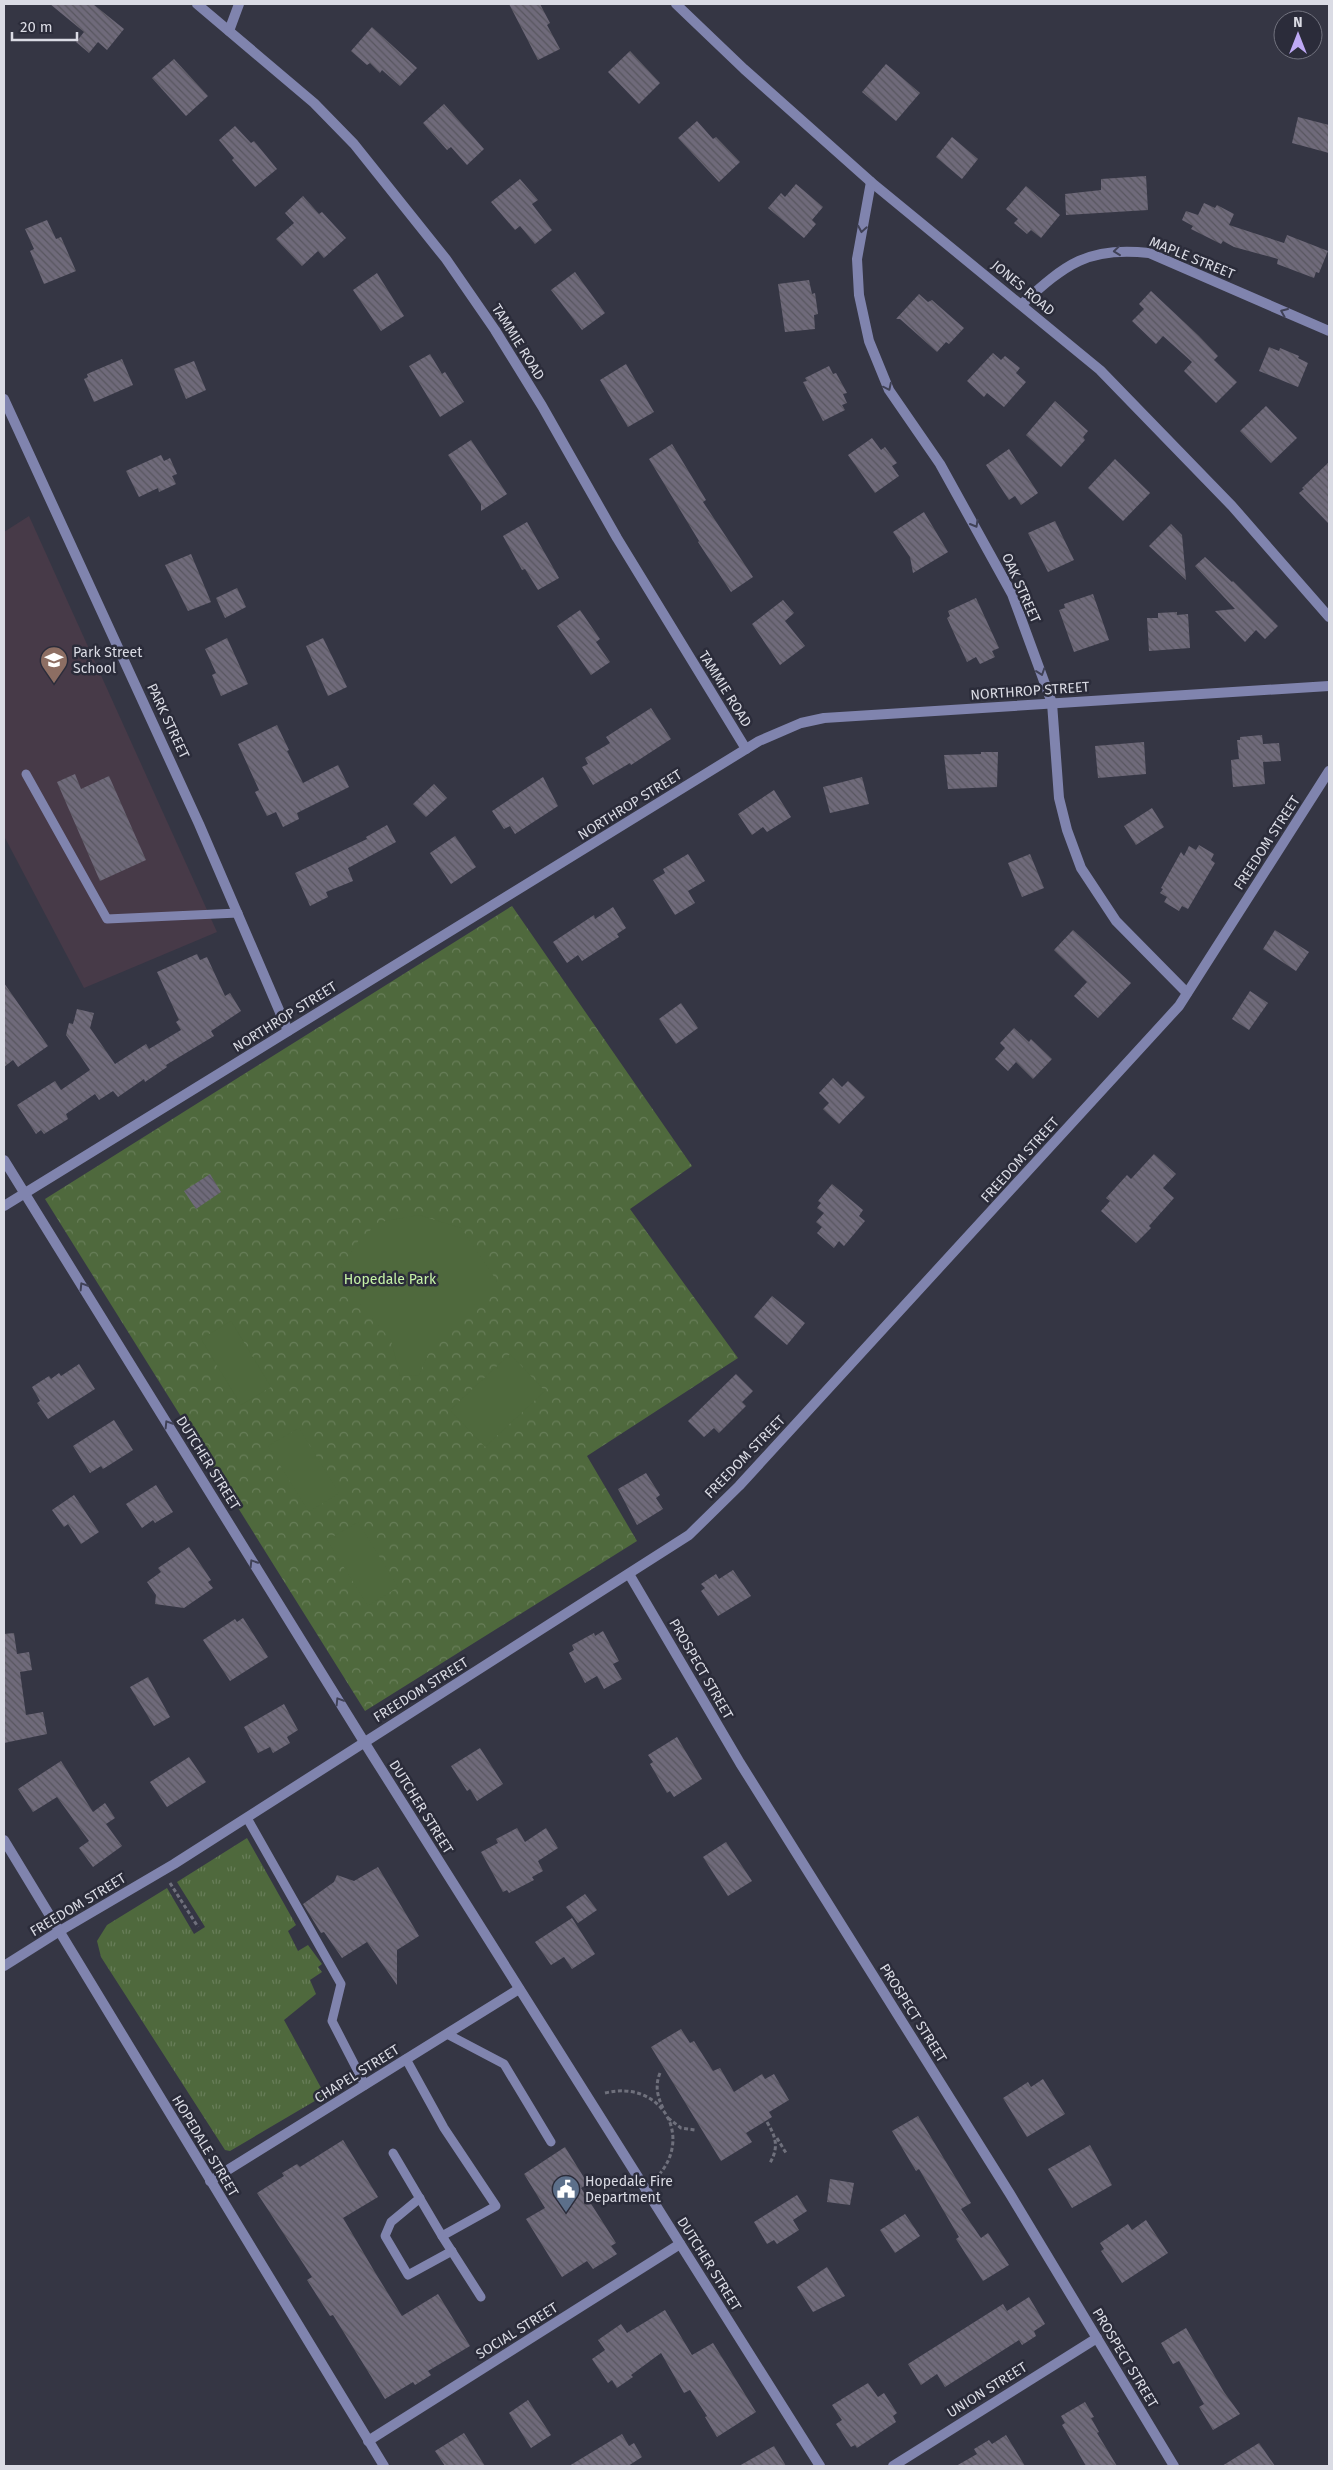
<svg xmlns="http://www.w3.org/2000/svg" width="1333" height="2470" font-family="'Fira Sans',sans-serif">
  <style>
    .education { fill: #473a48 }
    .grass { fill: url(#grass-tufts) }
    .forest { fill: url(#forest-crowns) }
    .pitch { fill: #4f693d }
    .building { fill: url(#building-back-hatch) }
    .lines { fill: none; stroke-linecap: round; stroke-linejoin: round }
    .path { stroke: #6f707c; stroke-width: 3; stroke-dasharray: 4 2.5; stroke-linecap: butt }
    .service { stroke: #8084ae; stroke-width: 9 }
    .minor { stroke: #8084ae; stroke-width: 10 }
    .tertiary { stroke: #8084ae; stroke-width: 10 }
    .oneway { stroke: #404257 }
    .labels { text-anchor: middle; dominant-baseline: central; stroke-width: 5; stroke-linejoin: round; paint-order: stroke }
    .street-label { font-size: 14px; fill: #dadbe4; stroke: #2b2c3a }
    .poi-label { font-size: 14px; fill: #dadbe4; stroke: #2b2c3a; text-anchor: start }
    .park-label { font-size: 14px; fill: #c6f3a7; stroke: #2b2c3a }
  </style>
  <defs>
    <pattern id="grass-tufts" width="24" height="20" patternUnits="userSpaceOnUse" patternTransform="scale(1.25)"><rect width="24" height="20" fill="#4f693d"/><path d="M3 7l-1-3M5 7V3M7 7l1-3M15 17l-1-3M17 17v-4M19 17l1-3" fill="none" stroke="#687e59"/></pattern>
    <pattern id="forest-crowns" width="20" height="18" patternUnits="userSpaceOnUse" patternTransform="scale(1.25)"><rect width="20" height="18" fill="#4f693d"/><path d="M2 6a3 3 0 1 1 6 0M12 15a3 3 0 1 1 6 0" fill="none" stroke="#687e59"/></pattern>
    <pattern id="building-back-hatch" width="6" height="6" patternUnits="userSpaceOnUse" patternTransform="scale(1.25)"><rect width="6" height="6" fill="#6f6a7a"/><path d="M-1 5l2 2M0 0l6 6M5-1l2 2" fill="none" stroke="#58565f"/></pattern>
  </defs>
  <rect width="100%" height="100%" fill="#353644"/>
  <path class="education" d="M29,516L217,932L84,988L4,836V532Z"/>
  <path class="grass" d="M247,1838L296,1925L288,1931L298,1951L308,1945L322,1964L318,1967L322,1972L310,1980L316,1994L284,2020L325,2095L230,2151L225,2150L101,1957L97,1941L107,1925L167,1888L194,1934L205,1927L177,1882Z"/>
  <path class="forest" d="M512,906L692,1166L630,1209L738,1358L587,1456L637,1541L365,1711L45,1199Z"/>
  <g class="pitch">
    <path d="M419,1215L461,1228L497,1281L429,1352L419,1375L400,1376L391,1340L336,1276L359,1240L380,1222Z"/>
    <path d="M231,1321L271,1387L241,1405L201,1339Z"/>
    <path d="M510,1354L545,1391L485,1447L450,1410Z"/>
    <path d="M299,1428L339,1493L309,1512L268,1446Z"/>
    <path d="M358,1522L398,1587L368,1606L327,1540Z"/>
  </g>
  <g class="building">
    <path d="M50,4H93L124,29L107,50L98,42L89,53L76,42L84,32Z"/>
    <path d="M509,4H540L550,23L547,25L560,49L538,60Z"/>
    <path d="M372,27L417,68L400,86L382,70L380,73L370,63L367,65L351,51Z"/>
    <path d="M630,51L660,83L639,104L608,72Z"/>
    <path d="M174,59L208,96L186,116L152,78Z"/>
    <path d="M886,64L920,93L896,121L862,92Z"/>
    <path d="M444,104L484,149L467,165L451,147L447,150L423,123Z"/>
    <path d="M1298,117L1329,125V153L1292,143Z"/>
    <path d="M697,121L713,139L716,137L740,162L719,182L678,138Z"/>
    <path d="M235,126L251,143L254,141L277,169L255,187L232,160L234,158L219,140Z"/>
    <path d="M952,137L978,159L962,179L936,157Z"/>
    <path d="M1146,176L1148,210L1066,215L1065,194L1101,190V179Z"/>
    <path d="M520,179L538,200L532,204L552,230L535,244L520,226L515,230L491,202Z"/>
    <path d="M796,184L823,207L812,220L816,224L804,238L768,208L781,193L785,197Z"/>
    <path d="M1026,186L1060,215L1041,238L1031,230L1027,234L1014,223L1018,219L1006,209Z"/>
    <path d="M303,196L319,214L322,212L346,238L324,258L318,251L302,266L276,239L294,223L285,213Z"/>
    <path d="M1204,203L1215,208L1217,205L1234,214L1229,225L1284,243L1287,235L1328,251L1319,273L1316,272L1314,278L1277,264L1278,259L1234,247L1223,241L1221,244L1191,229L1193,226L1182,220L1186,211L1198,215Z"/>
    <path d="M47,220L56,239L61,237L76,271L44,284L30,251L34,249L25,229Z"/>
    <path d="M575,272L605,313L582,330L551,290Z"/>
    <path d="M377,273L404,316L381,331L353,290Z"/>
    <path d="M809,280L812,294L815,293L818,314L814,315L815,329L785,332L778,284Z"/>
    <path d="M1151,291L1199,336L1218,356L1214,360L1237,382L1216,403L1184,371L1192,362L1163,336L1156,344L1132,321L1144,309L1139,304Z"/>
    <path d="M919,294L928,302L932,300L964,328L949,344L946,342L937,352L900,319H896Z"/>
    <path d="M1269,347L1279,351L1280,348L1299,356L1298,358L1308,363L1298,387L1259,371Z"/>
    <path d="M993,353L1001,360L1005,356L1020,368L1016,373L1026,382L1004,407L987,393L984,397L967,381Z"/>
    <path d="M430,354L442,374L445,372L464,402L440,417L409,366Z"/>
    <path d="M122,359L133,385L94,402L84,379L88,377L87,374Z"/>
    <path d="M194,361L206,390L186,399L174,369Z"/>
    <path d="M626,364L654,412L628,427L600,380Z"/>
    <path d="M829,366L833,374L836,373L847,393L843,394L847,403L842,405L845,410L823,421L803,382L807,381L805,378Z"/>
    <path d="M1055,401L1088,431L1083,437L1085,440L1061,467L1026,435Z"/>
    <path d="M1266,406L1297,438L1271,463L1240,431Z"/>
    <path d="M872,438L881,450L885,447L897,463L892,466L899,476L875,493L848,455Z"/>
    <path d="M471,440L507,494L481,511V504L448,455Z"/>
    <path d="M672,444L706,500L703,502L753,577L731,592L698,542L699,541L649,459Z"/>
    <path d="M1009,449L1038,493L1021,505L1015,496L1009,500L986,465Z"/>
    <path d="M161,455L164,461L170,458L177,474L172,476L176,484L159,492L158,488L139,497L126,471Z"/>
    <path d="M1115,459L1150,493L1123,521L1088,488Z"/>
    <path d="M1329,462V524L1299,493L1304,489L1302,488Z"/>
    <path d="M924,512L948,552L913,573L910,557L893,532Z"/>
    <path d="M1055,521L1074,560L1048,572L1028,533Z"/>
    <path d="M527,522L559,578L538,590L525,569L522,570L503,536Z"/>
    <path d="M1171,524L1182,535L1186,580L1149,546Z"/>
    <path d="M191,554L211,602L188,611L165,565Z"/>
    <path d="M1205,557L1232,582L1233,581L1278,626L1265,639L1256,630L1245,642L1215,611L1235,609L1195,566Z"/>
    <path d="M237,588L246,607L225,618L216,598Z"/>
    <path d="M1093,594L1109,640L1074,652L1059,610L1065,608L1064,604Z"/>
    <path d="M976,598L999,648L992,651L995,657L980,664L976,657L967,662L947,618L950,616L948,611Z"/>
    <path d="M783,600L794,613L785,621L805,646L780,665L752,624Z"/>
    <path d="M580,610L600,639L596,642L610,662L591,675L557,626Z"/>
    <path d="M1177,612V615L1188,614L1190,648L1149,651L1147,618H1158V613Z"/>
    <path d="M227,638L248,684L221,696L212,675L216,673L205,649Z"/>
    <path d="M323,638L347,687L328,696L306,646Z"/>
    <path d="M651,708L671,739L631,765L630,763L593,785L582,767L588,764L585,758L610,743L606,737Z"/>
    <path d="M277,725L289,750L287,751L303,783L338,765L349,787L297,813L299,819L283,827L276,812L267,816L255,792L259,790L238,744Z"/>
    <path d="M1262,735L1263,744L1279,743L1281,761L1263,762L1265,784L1233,787L1231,760L1239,759L1237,740H1240V737Z"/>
    <path d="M1144,742L1146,774L1098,778L1095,746Z"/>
    <path d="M981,752H998L997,787L948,789L944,755L981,754Z"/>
    <path d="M75,774L81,789L109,776L146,860L100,881L57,782Z"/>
    <path d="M543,777L558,806L515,834L510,826L504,829L492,811Z"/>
    <path d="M862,777L869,804L830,813L823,787Z"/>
    <path d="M434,784L447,798L426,817L413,804Z"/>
    <path d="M774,790L791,817L767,832L763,827L752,835L738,814Z"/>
    <path d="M1152,808L1164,827L1136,845L1124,826Z"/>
    <path d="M387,825L396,842L348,868L353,881L326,892L328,897L310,906L295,873L367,839L366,837Z"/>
    <path d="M455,836L476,867L451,884L430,853Z"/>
    <path d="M1199,845L1214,854L1211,860L1215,863L1188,909L1182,906L1179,911L1164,902L1167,897L1160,893L1163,889L1161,888L1181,852L1184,856L1189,846L1196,850Z"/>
    <path d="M688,854L705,881L688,891L695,903L675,915L653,880L665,873L663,869Z"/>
    <path d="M1030,854L1044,888L1022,897L1008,863Z"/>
    <path d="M613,907L626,928L617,934L619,937L582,961L578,955L567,963L553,942L594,915L595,919Z"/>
    <path d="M1073,930L1131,983L1098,1018L1074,996L1087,982L1054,950Z"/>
    <path d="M1275,930L1309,952L1296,971L1263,949Z"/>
    <path d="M197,954L200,960L207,957L225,996L230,993L241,1011L211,1031L214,1036L166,1065L167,1067L145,1082L144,1079L118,1097L113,1091L99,1100L95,1094L66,1114L68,1119L44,1134L41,1130L36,1134L17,1105L55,1081L61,1090L90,1070L66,1035L69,1023L73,1024L77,1009L94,1013L90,1028L115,1064L146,1044L149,1049L181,1030L176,1022L179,1020L157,972Z"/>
    <path d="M4,983L48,1046L18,1067L13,1060L4,1067Z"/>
    <path d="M1250,991L1268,1003L1249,1030L1232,1019Z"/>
    <path d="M681,1003L698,1028L676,1044L659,1019Z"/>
    <path d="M1014,1028L1029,1042L1031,1039L1052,1059L1033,1079L1016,1062L1008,1071L995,1059L1005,1048L1000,1043Z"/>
    <path d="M833,1078L842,1087L848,1081L865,1097L839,1124L823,1109L829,1103L819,1093Z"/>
    <path d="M1154,1154L1176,1174L1163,1188L1174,1198L1149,1226L1151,1228L1136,1243L1101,1211L1110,1201L1106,1198L1127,1175L1131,1179Z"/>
    <path d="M210,1174L221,1192L196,1209L184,1191Z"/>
    <path d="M832,1184L863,1210L859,1216L865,1221L844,1246L839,1241L834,1248L817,1233L822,1227L816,1222L824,1213L817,1208L821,1203L818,1201Z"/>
    <path d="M772,1296L805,1323L787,1345L754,1317Z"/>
    <path d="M79,1364L95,1389L48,1419L37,1403L40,1401L32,1387L49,1376L51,1379L59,1373L61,1376Z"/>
    <path d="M736,1374L753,1391L742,1402L746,1406L719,1433L714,1428L704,1437L688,1421Z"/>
    <path d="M114,1420L133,1450L103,1469L101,1466L90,1473L73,1446Z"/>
    <path d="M646,1473L660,1495L656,1498L663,1509L637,1525L618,1489Z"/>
    <path d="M156,1485L173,1512L155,1523L153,1520L142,1528L126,1504Z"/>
    <path d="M74,1495L99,1532L81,1544L68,1524L64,1527L52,1510Z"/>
    <path d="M189,1547L211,1580L208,1582L213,1588L184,1608L155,1604L156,1595L147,1582L161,1572L158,1568Z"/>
    <path d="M733,1570L751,1596L718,1616L701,1591L705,1588L701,1584L716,1574L719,1579Z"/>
    <path d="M243,1618L268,1657L230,1681L203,1640L235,1619L237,1622Z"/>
    <path d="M603,1631L619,1661L613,1664L622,1679L604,1689L597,1676L585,1683L569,1653L574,1650L572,1645L594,1633L595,1636Z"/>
    <path d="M14,1633L17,1654L29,1652L32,1670L20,1672L26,1715L43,1712L47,1734L4,1743V1634Z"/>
    <path d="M148,1677L170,1717L154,1726L130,1687Z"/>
    <path d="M284,1704L298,1730L287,1737L290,1743L273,1753L270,1747L258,1753L244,1727Z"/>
    <path d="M677,1737L702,1779L674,1797L670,1791L667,1793L650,1764L653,1762L648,1755Z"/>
    <path d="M480,1748L503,1784L477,1801L470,1789L467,1791L451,1766Z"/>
    <path d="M189,1757L206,1782L167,1807L150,1782Z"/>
    <path d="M61,1761L93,1812L105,1803L115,1818L106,1824L122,1846L93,1867L79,1848L89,1841L57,1797L33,1812L18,1789Z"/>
    <path d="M517,1828L525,1842L546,1828L558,1848L538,1861L543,1871L532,1877L534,1880L509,1893L507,1890L503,1892L481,1852L498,1843L496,1839Z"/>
    <path d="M726,1842L752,1881L728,1896L703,1857Z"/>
    <path d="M378,1867L419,1936L397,1950V1985L367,1942L342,1958L324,1932L321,1933L303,1904L334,1882L337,1875L354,1881Z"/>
    <path d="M585,1894L597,1910L578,1923L566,1907Z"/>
    <path d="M572,1918L595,1954L572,1969L564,1957L551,1965L535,1942Z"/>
    <path d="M681,2029L690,2043L694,2041L713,2071L720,2068L734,2092L762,2074L765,2079L774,2074L789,2100L769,2112L772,2117L746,2133L752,2142L721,2161L651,2047Z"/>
    <path d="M1043,2079L1065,2114L1027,2137L1003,2098L1028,2082L1031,2087Z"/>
    <path d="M918,2116L971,2203L961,2209L981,2238L988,2233L1009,2265L983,2281L956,2239L959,2237L919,2169L916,2171L892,2131Z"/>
    <path d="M343,2140L378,2197L343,2218L376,2274L402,2316L438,2294L470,2346L428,2371L431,2375L415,2385L413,2382L385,2399L333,2315L330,2316L307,2280L312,2277L257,2193L284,2176L282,2173L297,2164L300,2167Z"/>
    <path d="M1090,2145L1112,2185L1072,2208L1048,2169Z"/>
    <path d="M565,2147L588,2184L581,2188L616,2243L611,2246L617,2254L593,2269L587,2261L562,2277L526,2219L545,2208L524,2174Z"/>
    <path d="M830,2179L854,2183L850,2205L827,2202Z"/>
    <path d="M797,2195L807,2211L793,2220L799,2230L777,2244L774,2240L767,2244L754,2222Z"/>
    <path d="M905,2214L920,2236L895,2253L880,2230Z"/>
    <path d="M1146,2220L1168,2253L1122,2283L1101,2251L1104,2249L1100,2243L1128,2224L1132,2230Z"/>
    <path d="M827,2267L845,2296L813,2312L797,2287Z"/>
    <path d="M1029,2297L1045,2324L1034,2331L1036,2336L1022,2345L1019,2340L945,2387L937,2374L921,2385L908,2364L1003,2304L1007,2311Z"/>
    <path d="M665,2310L692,2355L713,2343L756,2412L717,2437L705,2417L707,2416L690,2390L684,2393L661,2353L631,2375L633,2377L617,2388L612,2380L608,2383L592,2359L605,2350L598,2340L621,2324L627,2333Z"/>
    <path d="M1186,2328L1224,2392L1240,2414L1213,2430L1199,2407L1204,2404L1179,2361L1173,2364L1161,2343Z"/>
    <path d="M868,2383L878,2397L884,2393L897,2413L893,2416L896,2422L857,2448L855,2445L851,2447L836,2424L842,2420L832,2405Z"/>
    <path d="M528,2400L551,2435L531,2448L509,2413Z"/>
    <path d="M1085,2402L1094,2417L1091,2418L1099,2432L1097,2433L1117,2466H1086L1062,2425L1065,2423L1061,2416Z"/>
    <path d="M464,2433L485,2466H445L435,2451Z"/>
    <path d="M622,2434L629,2446L634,2443L642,2457L628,2466H569Z"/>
    <path d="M1006,2435L1025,2466H956L977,2454L974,2449L989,2440L992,2444Z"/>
    <path d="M1259,2443L1275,2466H1222Z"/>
    <path d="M774,2446L786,2466H739Z"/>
  </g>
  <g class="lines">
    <g class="path">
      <path d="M170,1883L198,1927"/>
      <path d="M660,2073C655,2085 657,2096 663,2108"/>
      <path d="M605,2093C660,2079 695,2136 657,2177"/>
      <path d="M668,2118L681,2128L695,2130"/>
      <path d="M767,2122C776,2137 779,2147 770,2163"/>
      <path d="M777,2138L786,2153"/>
    </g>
    <g class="service">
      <path d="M26,774L107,919L238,913"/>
      <path d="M247,1818L341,1984L332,2021L365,2085"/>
      <path d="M447,2034L504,2064L551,2142"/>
      <path d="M393,2153L442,2236L496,2206L444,2128L406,2059"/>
      <path d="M420,2198L391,2222L385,2236L408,2275L452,2251"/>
      <path d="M442,2236L481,2297"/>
    </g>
    <g class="minor">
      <path d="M197,4L314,103L354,144L446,259L495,330L542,406L617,538L746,749"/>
      <path d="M676,4L744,69L871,182L1100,370L1232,506L1329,617"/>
      <path d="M229,31L239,4"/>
      <path d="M871,182L857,259L859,295L869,341L889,390L940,464L1012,594L1052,703L1059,798L1067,830L1081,868L1116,921L1187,993"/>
      <path d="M1022,304C1066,264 1088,246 1149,253L1329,331"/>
      <path d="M4,399L199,824L288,1031"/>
      <path d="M629,1574L740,1763L1010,2194L1174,2466"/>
      <path d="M4,1966L58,1932"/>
      <path d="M210,2181L519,1989"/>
      <path d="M368,2441L680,2244"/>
      <path d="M893,2466L1097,2338"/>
    </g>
    <g class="tertiary">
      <path d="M4,1160L371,1753L820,2466"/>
      <path d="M4,1206L759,741L801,723L824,718L1329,686"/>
      <path d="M4,1840L384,2466"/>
      <path d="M58,1932L174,1864L689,1535L739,1486L1179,1006L1329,771"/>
    </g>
  </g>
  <defs><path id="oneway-chevron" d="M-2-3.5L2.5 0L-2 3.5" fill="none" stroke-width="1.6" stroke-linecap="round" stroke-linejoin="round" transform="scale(1.25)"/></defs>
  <g class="oneway">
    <use href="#oneway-chevron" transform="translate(862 229) rotate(100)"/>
    <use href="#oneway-chevron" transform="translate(1117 251) rotate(174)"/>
    <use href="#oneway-chevron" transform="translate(1284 312) rotate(-157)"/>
    <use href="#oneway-chevron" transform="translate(888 387) rotate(64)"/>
    <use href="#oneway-chevron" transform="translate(975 524) rotate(60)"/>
    <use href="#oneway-chevron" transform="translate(1041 672) rotate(71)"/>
    <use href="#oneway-chevron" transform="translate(83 1286) rotate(-122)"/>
    <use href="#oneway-chevron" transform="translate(168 1424) rotate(-122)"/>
    <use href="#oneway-chevron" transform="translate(253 1563) rotate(-122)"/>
    <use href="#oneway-chevron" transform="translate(339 1701) rotate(-122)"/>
  </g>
  <defs>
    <g id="school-pin" transform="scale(1.4375)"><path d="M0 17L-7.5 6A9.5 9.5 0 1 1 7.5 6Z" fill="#8d6e63" stroke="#2b2c3a"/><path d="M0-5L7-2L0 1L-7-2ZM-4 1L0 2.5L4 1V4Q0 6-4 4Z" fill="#fff"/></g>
    <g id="civic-pin" transform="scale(1.4375)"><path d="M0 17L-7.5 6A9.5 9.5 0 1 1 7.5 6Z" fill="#5c6f8a" stroke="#2b2c3a"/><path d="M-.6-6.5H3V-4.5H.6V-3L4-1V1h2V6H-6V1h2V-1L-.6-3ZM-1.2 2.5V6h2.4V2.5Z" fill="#fff"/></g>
  </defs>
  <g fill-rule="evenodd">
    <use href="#school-pin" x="54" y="660"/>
    <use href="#civic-pin" x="566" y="2189"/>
  </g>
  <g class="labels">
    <g class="street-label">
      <text transform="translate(1192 258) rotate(22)">MAPLE STREET</text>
      <text transform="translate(1023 288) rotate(40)">JONES ROAD</text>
      <text transform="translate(518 342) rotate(58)">TAMMIE ROAD</text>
      <text transform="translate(1021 588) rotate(66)">OAK STREET</text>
      <text transform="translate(725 689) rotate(58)">TAMMIE ROAD</text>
      <text transform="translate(1030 691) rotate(-4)">NORTHROP STREET</text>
      <text transform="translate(168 721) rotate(65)">PARK STREET</text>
      <text transform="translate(630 805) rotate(-32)">NORTHROP STREET</text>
      <text transform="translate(1267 843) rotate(-57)">FREEDOM STREET</text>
      <text transform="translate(285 1017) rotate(-32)">NORTHROP STREET</text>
      <text transform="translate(1020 1160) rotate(-48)">FREEDOM STREET</text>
      <text transform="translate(745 1457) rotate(-46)">FREEDOM STREET</text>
      <text transform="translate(208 1463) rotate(58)">DUTCHER STREET</text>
      <text transform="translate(701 1669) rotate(60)">PROSPECT STREET</text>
      <text transform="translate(421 1690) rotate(-32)">FREEDOM STREET</text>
      <text transform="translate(421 1807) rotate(58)">DUTCHER STREET</text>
      <text transform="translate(78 1905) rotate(-31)">FREEDOM STREET</text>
      <text transform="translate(913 2013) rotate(58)">PROSPECT STREET</text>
      <text transform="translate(357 2074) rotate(-32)">CHAPEL STREET</text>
      <text transform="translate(205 2146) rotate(59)">HOPEDALE STREET</text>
      <text transform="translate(709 2264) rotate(58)">DUTCHER STREET</text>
      <text transform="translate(517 2331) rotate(-32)">SOCIAL STREET</text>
      <text transform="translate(1125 2358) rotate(59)">PROSPECT STREET</text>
      <text transform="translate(987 2390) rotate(-32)">UNION STREET</text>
    </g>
    <g class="poi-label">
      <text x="73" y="652">Park Street<tspan x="73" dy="16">School</tspan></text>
      <text x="585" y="2181">Hopedale Fire<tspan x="585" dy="16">Department</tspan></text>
    </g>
    <g class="park-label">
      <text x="390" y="1279">Hopedale Park</text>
    </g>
  </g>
  <rect width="1333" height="2470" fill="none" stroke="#dadbe4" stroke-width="10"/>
  <g transform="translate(1298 35)"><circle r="24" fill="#2b2c3a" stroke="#71727e"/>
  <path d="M0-4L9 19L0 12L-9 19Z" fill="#bea9f4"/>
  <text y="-8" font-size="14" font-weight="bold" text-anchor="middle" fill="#dadbe4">N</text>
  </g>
  <path d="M12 32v8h65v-8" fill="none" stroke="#dadbe4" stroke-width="2.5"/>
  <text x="20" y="32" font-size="15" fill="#dadbe4" stroke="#2b2c3a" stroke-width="4" paint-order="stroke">20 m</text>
</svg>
